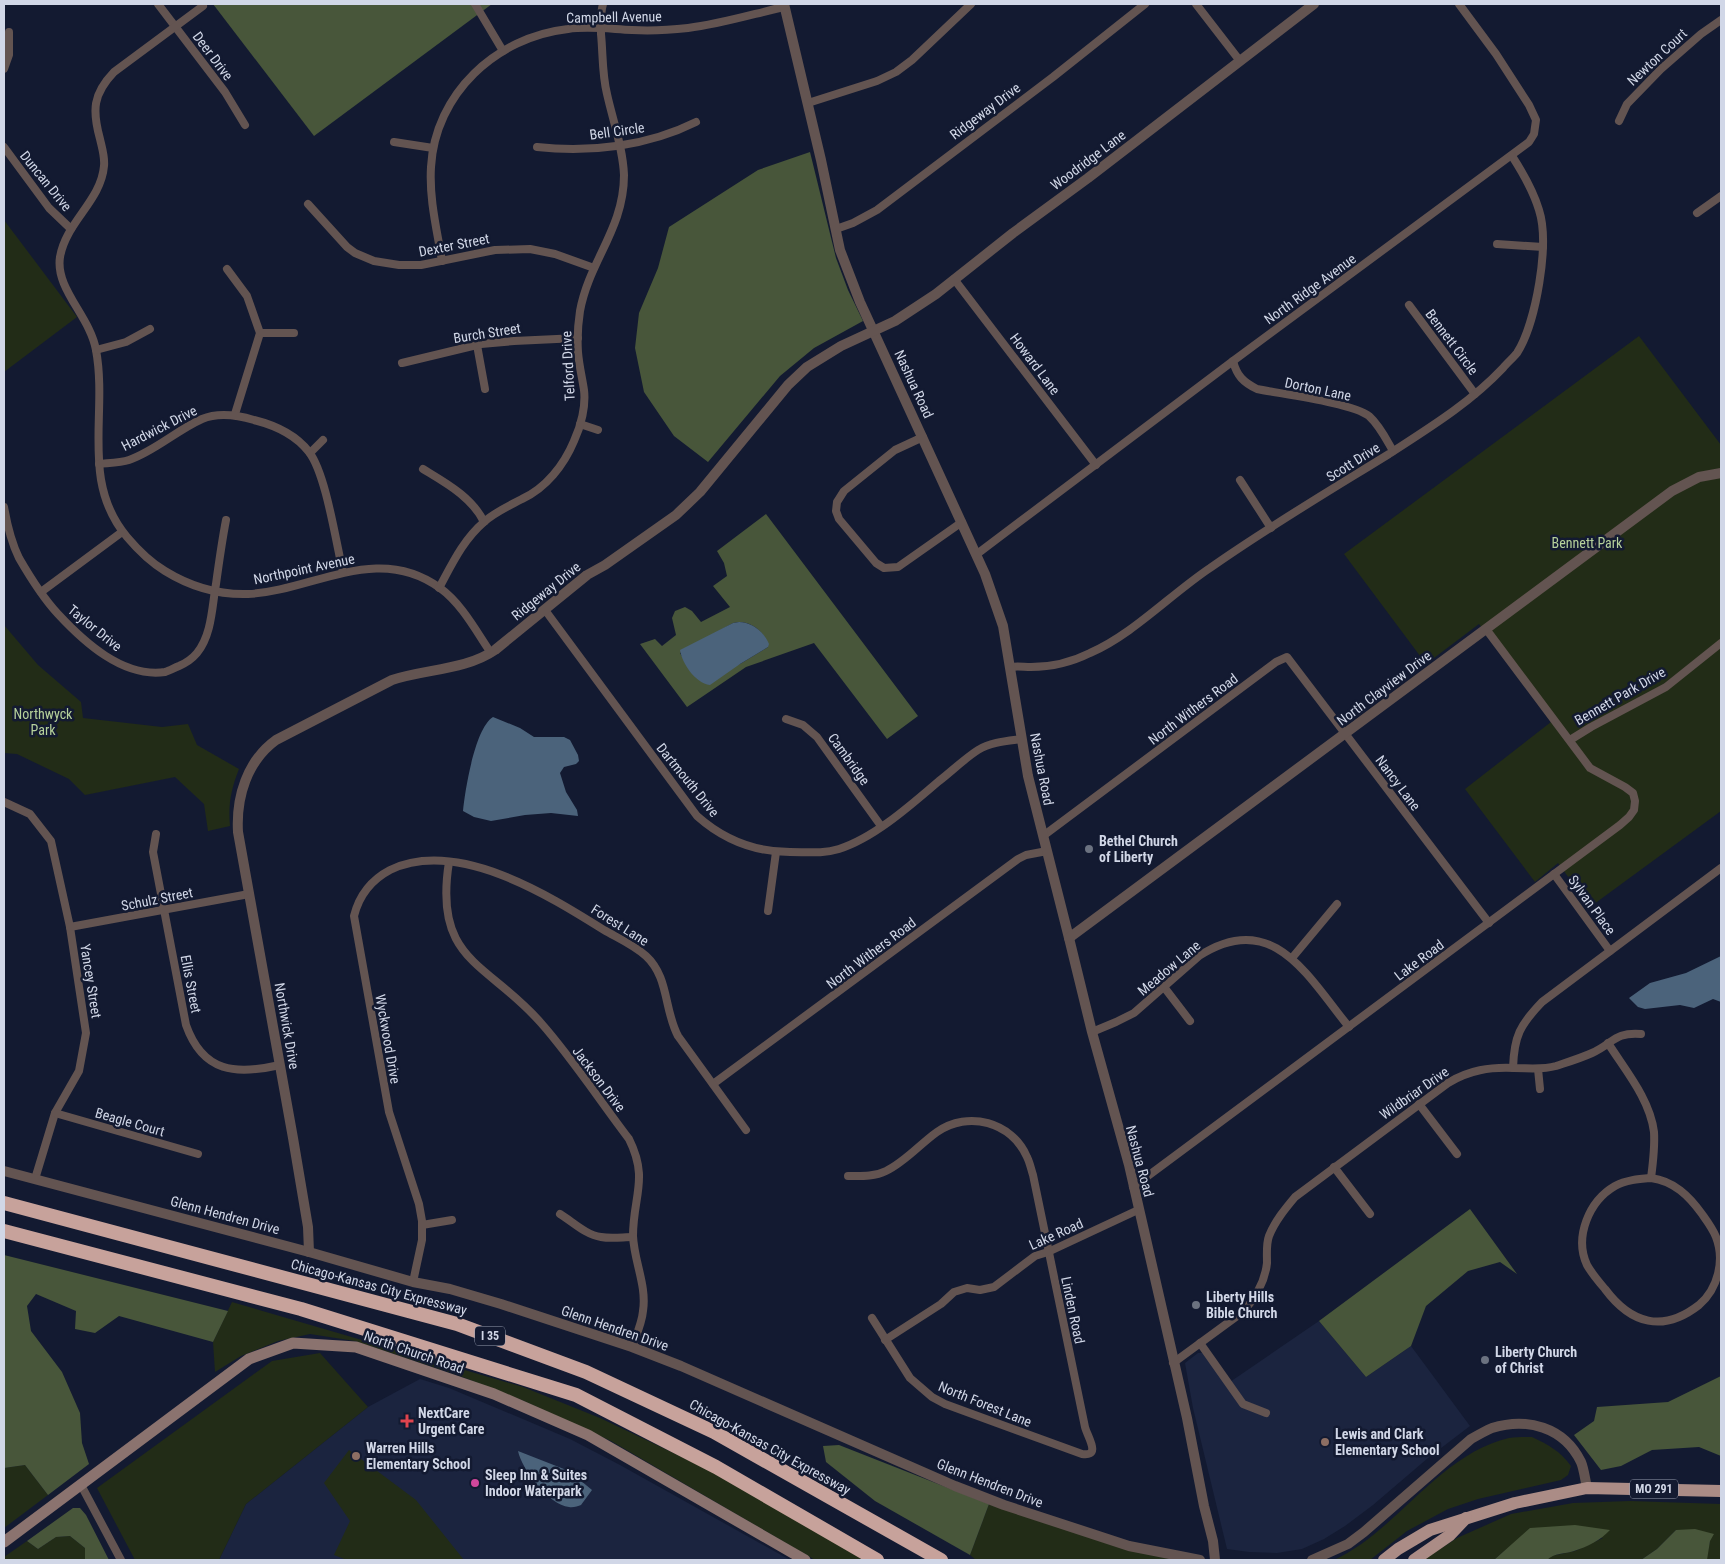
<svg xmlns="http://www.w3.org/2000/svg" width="1725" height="1564" font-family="'Roboto Condensed',sans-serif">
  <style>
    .built { fill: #1b243f }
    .green { fill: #222c17 }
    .forest { fill: #48563a; fill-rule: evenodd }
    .water { fill: #4b637b }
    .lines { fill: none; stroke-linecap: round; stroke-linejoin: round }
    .minor { stroke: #635451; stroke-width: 8 }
    .tertiary { stroke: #635451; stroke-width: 10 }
    .secondary { stroke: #8b736f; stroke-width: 11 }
    .primary { stroke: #ab8c86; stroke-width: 12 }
    .motorway { stroke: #c7a29b; stroke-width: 14 }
    .worship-dot { fill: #6b7280; stroke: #131a31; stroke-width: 2 }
    .health-dot { fill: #e0444e; stroke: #131a31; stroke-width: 2 }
    .education-dot { fill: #8d6e63; stroke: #131a31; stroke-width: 2 }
    .hotel-dot { fill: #d1479c; stroke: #131a31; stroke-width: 2 }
    .labels { text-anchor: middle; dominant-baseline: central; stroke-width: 5; stroke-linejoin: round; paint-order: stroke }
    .shield { fill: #131a31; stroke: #989eb0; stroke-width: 1 }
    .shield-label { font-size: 12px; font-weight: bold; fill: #d1d7e7 }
    .street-label { font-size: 14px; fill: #d1d7e7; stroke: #131a31 }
    .park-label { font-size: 14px; fill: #b6d19b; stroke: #131a31 }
    .poi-label { font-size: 14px; font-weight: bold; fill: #d1d7e7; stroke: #131a31; text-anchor: start }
  </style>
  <rect width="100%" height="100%" fill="#131a31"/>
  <g class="built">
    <path d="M1319,1321L1366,1377L1411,1346L1470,1426L1428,1458L1373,1505L1345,1526L1324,1539L1302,1549L1277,1553L1249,1552L1227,1549L1193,1408L1185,1363L1198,1353H1204L1227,1384Z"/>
    <path d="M420,1379L449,1388L570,1439L620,1465L790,1560H219L246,1504L368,1407Z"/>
  </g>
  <g class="green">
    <path d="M4,220L77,317L4,372Z"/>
    <path d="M1639,336L1721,445V811L1590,907L1558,863L1535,882L1465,789L1551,722L1479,624L1426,664L1344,554Z"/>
    <path d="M4,625L38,665L81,702L83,718L162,727L188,724L197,745L239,769C231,789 228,805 230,826L208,831L204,804L175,777L85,795L69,779L17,754L4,753Z"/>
    <path d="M232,1302L523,1387L600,1418L726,1478L864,1560H815L611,1441L524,1401L455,1374L355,1341L310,1334L278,1341L241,1356L215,1372L213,1342Z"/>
    <path d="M320,1353L368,1407L246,1504L219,1560H135L97,1488L272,1361Z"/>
    <path d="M1532,1437C1549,1445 1560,1451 1571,1466L1568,1475L1561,1480L1478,1499L1448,1509L1407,1531L1370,1560H1334C1397,1531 1439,1454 1509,1438C1516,1437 1525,1437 1532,1437Z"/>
    <path d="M349,1450L416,1500L464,1560H347L334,1555L350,1521L324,1483Z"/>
    <path d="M25,1465L48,1495L4,1528V1468Z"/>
    <path d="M1630,1501L1721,1504V1560H1706L1710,1541L1676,1530L1657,1549L1641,1560H1547L1551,1556L1575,1551L1603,1538L1530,1529L1494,1560H1423L1457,1538L1511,1514L1573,1503Z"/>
    <path d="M989,1504L1174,1560H976L970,1555Z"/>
    <path d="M70,1536L85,1548V1560H4V1557L27,1541L38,1549L56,1537Z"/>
  </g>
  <g class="forest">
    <path d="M213,4H492L314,136Z"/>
    <path d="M810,152L836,258L848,290L863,321L814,348L780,376L708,462L674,436L644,392L635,348L639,313L658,268L669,227L758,170Z"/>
    <path d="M766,514L918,716L887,739L814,643L746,667L687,707L640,644L655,639L662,646L676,635L672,618L675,611L685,607L692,611L701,622L730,607L713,586L727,576L724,563L717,551ZM739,622C753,622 766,633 768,647L740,664L692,673L680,653L733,623Z"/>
    <path d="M1470,1209L1517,1274L1500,1262L1468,1271L1426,1306L1411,1346L1366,1377L1319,1321Z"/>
    <path d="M4,1255L228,1311L213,1342L119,1316L95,1333L75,1329L76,1311L36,1294L27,1306L31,1331L62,1372L80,1413L82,1443L89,1464L48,1495L25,1465L4,1468Z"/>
    <path d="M1721,1376V1456L1699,1447L1652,1450L1621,1466L1601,1470L1574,1435L1594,1421L1597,1407L1668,1402Z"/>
    <path d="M839,1445L989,1504L970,1555L875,1501L826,1462L823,1446Z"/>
    <path d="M73,1508H80L86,1515L109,1560H85V1548L70,1536L56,1537L38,1549L27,1541Z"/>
    <path d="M1575,1525L1610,1530C1601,1540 1587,1547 1574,1551C1565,1554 1554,1553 1547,1560H1494L1530,1528Z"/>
    <path d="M1695,1529L1714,1534L1710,1541L1707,1560H1641L1657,1549L1676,1530Z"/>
  </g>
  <g class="water">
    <path d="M739,622C752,622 764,632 769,644L768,647L740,664L710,685C695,683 682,663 680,650L733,623Z"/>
    <path d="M493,717L520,728L534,737H564L570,740L578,755L579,761L576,764L564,767L560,773L566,792L577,810L578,816L551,813L525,815L491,821L474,817L463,811C465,790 475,728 493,717Z"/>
    <path d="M1721,956V1002L1713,999L1694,1008L1680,1005L1645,1009L1638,1007L1629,998L1650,983L1686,973Z"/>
    <path d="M518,1451L569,1471L592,1490L581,1505C578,1506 573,1508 569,1507C549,1505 522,1470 518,1451Z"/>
  </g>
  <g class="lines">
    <g class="minor">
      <path d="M158,4L225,92L245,125"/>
      <path d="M475,4L503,51"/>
      <path d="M1196,4L1240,61"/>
      <path d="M203,6L114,72C93,94 92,110 100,139C102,148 105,157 104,166C101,201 66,222 60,257C55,289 90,316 96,350C108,415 80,481 127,537C138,550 150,562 165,571C191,587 217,595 248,594C313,591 377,542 440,588C462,604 476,631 491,653"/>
      <path d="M4,69L9,55V32"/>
      <path d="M808,103L877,81L896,72L912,60L971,4"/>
      <path d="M1619,121L1627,104L1661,69L1701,34L1721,20"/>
      <path d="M394,142L433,148"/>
      <path d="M4,147L49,208L71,229"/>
      <path d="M537,147C590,153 648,146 696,122"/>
      <path d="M308,204L347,247L355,253L374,261L399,265H421L495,250L530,249L555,254L594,268"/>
      <path d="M1697,213L1721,196"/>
      <path d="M836,229L853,223L877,210L1053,77L1145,4"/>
      <path d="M1497,244L1543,247"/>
      <path d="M442,261C437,230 429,199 431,167C435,94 496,37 568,29C589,26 610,29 632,30C650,31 670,30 688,28C721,24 753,14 784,7"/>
      <path d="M227,269L247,296L260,333L235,414"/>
      <path d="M954,279L1096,465"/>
      <path d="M1409,305L1475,394"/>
      <path d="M260,333H294"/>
      <path d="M477,345L485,389"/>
      <path d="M96,350L126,342L150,329"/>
      <path d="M1233,361C1237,376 1243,382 1257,389C1281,394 1353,403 1369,416C1380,426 1386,439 1393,451"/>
      <path d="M402,363L481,344L514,341L578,338"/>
      <path d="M580,424L598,430"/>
      <path d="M923,437L895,450L844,491L837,502L836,511L839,519L876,563L884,568L898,567L962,522"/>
      <path d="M310,453L323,440"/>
      <path d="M99,464C108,463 120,463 129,460C155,451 177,430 202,419C219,412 237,415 254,420C274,425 296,435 309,452C326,474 336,543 343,572"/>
      <path d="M423,469C446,483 472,497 484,522"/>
      <path d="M1240,480L1271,528"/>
      <path d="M4,507C7,524 11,542 19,558C30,577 43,598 58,614C84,642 123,678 165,672C169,671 174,668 179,666C186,663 192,659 197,653C212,635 212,606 216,584C219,562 222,541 226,520"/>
      <path d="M977,554L1233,361L1529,142L1534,134L1536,120L1529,105L1496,54L1459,4"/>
      <path d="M439,588C452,564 463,540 484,522C495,512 509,506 522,499C546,488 564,465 574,441C581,426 586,406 584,390C582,377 579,365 578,352C577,338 578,324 580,311C589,261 624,229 624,175C623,148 613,121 607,94C602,74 603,54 601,34C601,23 600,14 603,4"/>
      <path d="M41,592L122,532"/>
      <path d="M545,610L697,816C724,840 754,852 790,852C807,852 823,854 839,849C874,838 911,805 939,781C952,771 964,759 978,750C991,742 1007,741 1022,739"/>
      <path d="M1011,667C1017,666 1024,667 1031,667C1051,667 1072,662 1090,653C1132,635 1171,594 1210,568C1268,527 1329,491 1389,454C1429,428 1470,403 1503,368C1507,363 1513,358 1517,353C1536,323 1550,244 1539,210C1533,190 1523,173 1512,156"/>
      <path d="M786,719L803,725L817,737L881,826"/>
      <path d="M1570,740L1591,727L1666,687L1721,643"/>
      <path d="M4,802L30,814L51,841L70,927L86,1033L79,1071L55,1113L35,1179"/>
      <path d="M156,834L153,852L186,1025C203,1073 236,1075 280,1065"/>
      <path d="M1043,836L1276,662L1287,657L1489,923"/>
      <path d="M449,862C433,962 488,962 541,1023C572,1058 600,1101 629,1139C649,1179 633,1196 633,1236C634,1261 647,1286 643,1311C642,1323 636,1336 632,1347"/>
      <path d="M1554,874L1610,951"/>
      <path d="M768,911L776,852"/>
      <path d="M70,927L249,894"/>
      <path d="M1292,958L1337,904"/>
      <path d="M1164,987L1190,1021"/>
      <path d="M1092,1032L1116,1022L1134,1013L1199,956C1273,908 1308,977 1349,1027"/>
      <path d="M1608,1043C1625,1070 1650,1099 1654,1132C1655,1148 1653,1163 1651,1178"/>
      <path d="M1513,1068C1514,1036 1520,1025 1542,1002L1721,868"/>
      <path d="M1538,1069L1540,1089"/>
      <path d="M713,1084L1018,859L1026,855L1047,851"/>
      <path d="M1419,1104L1457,1154"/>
      <path d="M55,1113L198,1154"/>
      <path d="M1334,1167L1370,1214"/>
      <path d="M848,1176C860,1176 874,1177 886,1171C905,1162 920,1144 937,1132C968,1110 1012,1122 1027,1157C1030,1163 1031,1169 1033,1175L1085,1427C1087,1436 1102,1457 1082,1454L945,1404L932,1397L910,1378L872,1318"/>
      <path d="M1651,1178C1674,1181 1689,1196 1702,1214C1707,1221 1713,1229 1716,1237C1725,1260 1718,1289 1699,1305C1663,1333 1631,1324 1605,1289C1599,1282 1592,1274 1587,1265C1574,1237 1589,1201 1615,1186C1626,1180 1639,1179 1651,1178Z"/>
      <path d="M1133,1187L1620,825L1629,817L1634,810L1635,801L1633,793L1625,787L1590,768L1486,629"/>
      <path d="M560,1214C573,1222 586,1235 601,1237C612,1239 623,1237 633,1237"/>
      <path d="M422,1225L452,1220"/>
      <path d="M413,1282L422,1240V1221L419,1204L389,1112L354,916C359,896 371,880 390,870C457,838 548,895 604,930C618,938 634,945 646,956C669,977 664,1010 678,1036L746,1130"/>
      <path d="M885,1340L941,1304L954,1292L967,1288L980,1290L994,1287L1035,1256L1048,1252L1138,1210"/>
      <path d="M1200,1343L1243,1404L1266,1413"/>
      <path d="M1173,1363L1244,1311C1256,1297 1265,1282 1267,1263C1267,1254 1266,1244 1269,1236C1275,1221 1285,1209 1295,1197L1448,1083C1469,1070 1490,1067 1514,1068C1529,1068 1542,1070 1556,1066C1568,1062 1581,1058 1592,1053C1614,1043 1614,1032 1641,1034"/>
      <path d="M81,1485L121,1560"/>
    </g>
    <g class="tertiary">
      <path d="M784,4L821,160L840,250L860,302L985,574L1003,626L1028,776L1069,938L1092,1032L1129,1165L1187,1418L1204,1506L1213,1541L1215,1560"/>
      <path d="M1069,938L1672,491L1699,477L1721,473"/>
      <path d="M4,1171L309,1252L413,1282L450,1289L501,1304L632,1347L681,1366L955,1486L1004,1505L1129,1546L1200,1560"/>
      <path d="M309,1252L308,1227L293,1138L238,832C236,797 247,761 276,740L392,680C426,669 466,670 495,650L587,575L605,565L676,515L700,492L788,385L807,367L841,346L895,321L936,294L1013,233L1088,178L1314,4"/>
      <path d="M1312,1560L1348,1544L1364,1532L1471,1439C1478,1435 1485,1431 1492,1428C1527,1417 1564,1427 1581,1462C1584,1469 1585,1479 1587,1488"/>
    </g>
    <path class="secondary" d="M4,1542L249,1359L293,1343L356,1347L494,1394L588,1435L805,1560"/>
    <g class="primary">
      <path d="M1384,1560L1398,1549L1430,1530L1515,1503L1587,1488L1721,1491"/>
      <path d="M1414,1560L1450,1535L1466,1518"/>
    </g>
    <g class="motorway">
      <path d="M4,1203L457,1324L586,1372L714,1432L941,1560"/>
      <path d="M4,1231L301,1309L576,1395L716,1467L877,1560"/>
    </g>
  </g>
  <g class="worship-dot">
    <circle cx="1089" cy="849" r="5"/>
    <circle cx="1196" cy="1305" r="5"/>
    <circle cx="1485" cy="1360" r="5"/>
  </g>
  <path class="health-dot" d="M404.5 1413.5h5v5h5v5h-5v5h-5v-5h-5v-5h5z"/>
  <g class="education-dot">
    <circle cx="1325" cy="1442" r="5"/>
    <circle cx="356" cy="1456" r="5"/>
  </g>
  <circle class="hotel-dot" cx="475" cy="1483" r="5"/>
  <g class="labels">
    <g class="shield">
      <rect x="475" y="1326.5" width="30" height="19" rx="4"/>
      <rect x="1630" y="1479.5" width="48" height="19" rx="4"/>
    </g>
    <g class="shield-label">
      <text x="490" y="1336">I 35</text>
      <text x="1654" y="1489">MO 291</text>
    </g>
    <g class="street-label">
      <text transform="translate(614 17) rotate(-1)">Campbell Avenue</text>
      <text transform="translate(213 56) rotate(53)">Deer Drive</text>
      <text transform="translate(1657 57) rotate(-43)">Newton Court</text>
      <text transform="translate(985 111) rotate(-37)">Ridgeway Drive</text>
      <text transform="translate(617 131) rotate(-8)">Bell Circle</text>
      <text transform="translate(1088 160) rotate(-37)">Woodridge Lane</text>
      <text transform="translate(46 181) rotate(51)">Duncan Drive</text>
      <text transform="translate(454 245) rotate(-11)">Dexter Street</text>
      <text transform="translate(1310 289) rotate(-36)">North Ridge Avenue</text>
      <text transform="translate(487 333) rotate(-9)">Burch Street</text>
      <text transform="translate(1452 342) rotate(53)">Bennett Circle</text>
      <text transform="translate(1035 364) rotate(53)">Howard Lane</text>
      <text transform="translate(568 366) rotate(-93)">Telford Drive</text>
      <text transform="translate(914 384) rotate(65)">Nashua Road</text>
      <text transform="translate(1318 389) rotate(12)">Dorton Lane</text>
      <text transform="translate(159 428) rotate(-27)">Hardwick Drive</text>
      <text transform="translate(1353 462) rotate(-32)">Scott Drive</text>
      <text transform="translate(304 569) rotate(-12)">Northpoint Avenue</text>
      <text transform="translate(546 591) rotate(-39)">Ridgeway Drive</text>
      <text transform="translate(95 628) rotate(39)">Taylor Drive</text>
      <text transform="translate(1384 688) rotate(-37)">North Clayview Drive</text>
      <text transform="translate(1620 696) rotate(-30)">Bennett Park Drive</text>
      <text transform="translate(1193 709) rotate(-37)">North Withers Road</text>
      <text transform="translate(849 759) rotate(54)">Cambridge</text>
      <text transform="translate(1042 769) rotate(79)">Nashua Road</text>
      <text transform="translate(688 780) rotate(51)">Dartmouth Drive</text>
      <text transform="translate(1398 783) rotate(53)">Nancy Lane</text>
      <text transform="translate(157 899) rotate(-11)">Schulz Street</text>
      <text transform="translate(1592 905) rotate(54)">Sylvan Place</text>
      <text transform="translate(620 925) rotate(32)">Forest Lane</text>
      <text transform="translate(871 953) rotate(-37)">North Withers Road</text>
      <text transform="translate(1419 960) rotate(-37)">Lake Road</text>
      <text transform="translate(1169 968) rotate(-40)">Meadow Lane</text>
      <text transform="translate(91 981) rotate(81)">Yancey Street</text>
      <text transform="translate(191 984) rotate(79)">Ellis Street</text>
      <text transform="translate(287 1026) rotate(80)">Northwick Drive</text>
      <text transform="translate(388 1039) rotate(80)">Wyckwood Drive</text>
      <text transform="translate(599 1079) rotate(53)">Jackson Drive</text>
      <text transform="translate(1414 1093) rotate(-35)">Wildbriar Drive</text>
      <text transform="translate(130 1122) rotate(16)">Beagle Court</text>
      <text transform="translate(1140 1161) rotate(75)">Nashua Road</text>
      <text transform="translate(225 1215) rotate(15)">Glenn Hendren Drive</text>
      <text transform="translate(1056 1234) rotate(-24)">Lake Road</text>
      <text transform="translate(379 1287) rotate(15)">Chicago-Kansas City Expressway</text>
      <text transform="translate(1073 1310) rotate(78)">Linden Road</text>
      <text transform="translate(615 1328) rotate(19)">Glenn Hendren Drive</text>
      <text transform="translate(414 1352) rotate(19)">North Church Road</text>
      <text transform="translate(985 1404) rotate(22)">North Forest Lane</text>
      <text transform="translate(770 1447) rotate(29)">Chicago-Kansas City Expressway</text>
      <text transform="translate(990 1483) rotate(21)">Glenn Hendren Drive</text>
    </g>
    <g class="park-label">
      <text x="1587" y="543">Bennett Park</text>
      <text x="43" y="714">Northwyck<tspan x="43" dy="16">Park</tspan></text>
    </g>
    <g class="poi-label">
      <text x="1099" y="841">Bethel Church<tspan x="1099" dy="16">of Liberty</tspan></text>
      <text x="1206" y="1297">Liberty Hills<tspan x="1206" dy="16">Bible Church</tspan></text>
      <text x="1495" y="1352">Liberty Church<tspan x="1495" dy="16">of Christ</tspan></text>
      <text x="418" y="1413">NextCare<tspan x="418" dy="16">Urgent Care</tspan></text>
      <text x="1335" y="1434">Lewis and Clark<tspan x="1335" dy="16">Elementary School</tspan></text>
      <text x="366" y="1448">Warren Hills<tspan x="366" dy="16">Elementary School</tspan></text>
      <text x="485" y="1475">Sleep Inn &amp; Suites<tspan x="485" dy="16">Indoor Waterpark</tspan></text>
    </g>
  </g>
  <rect width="1725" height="1564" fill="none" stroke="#d1d7e7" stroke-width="10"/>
</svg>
